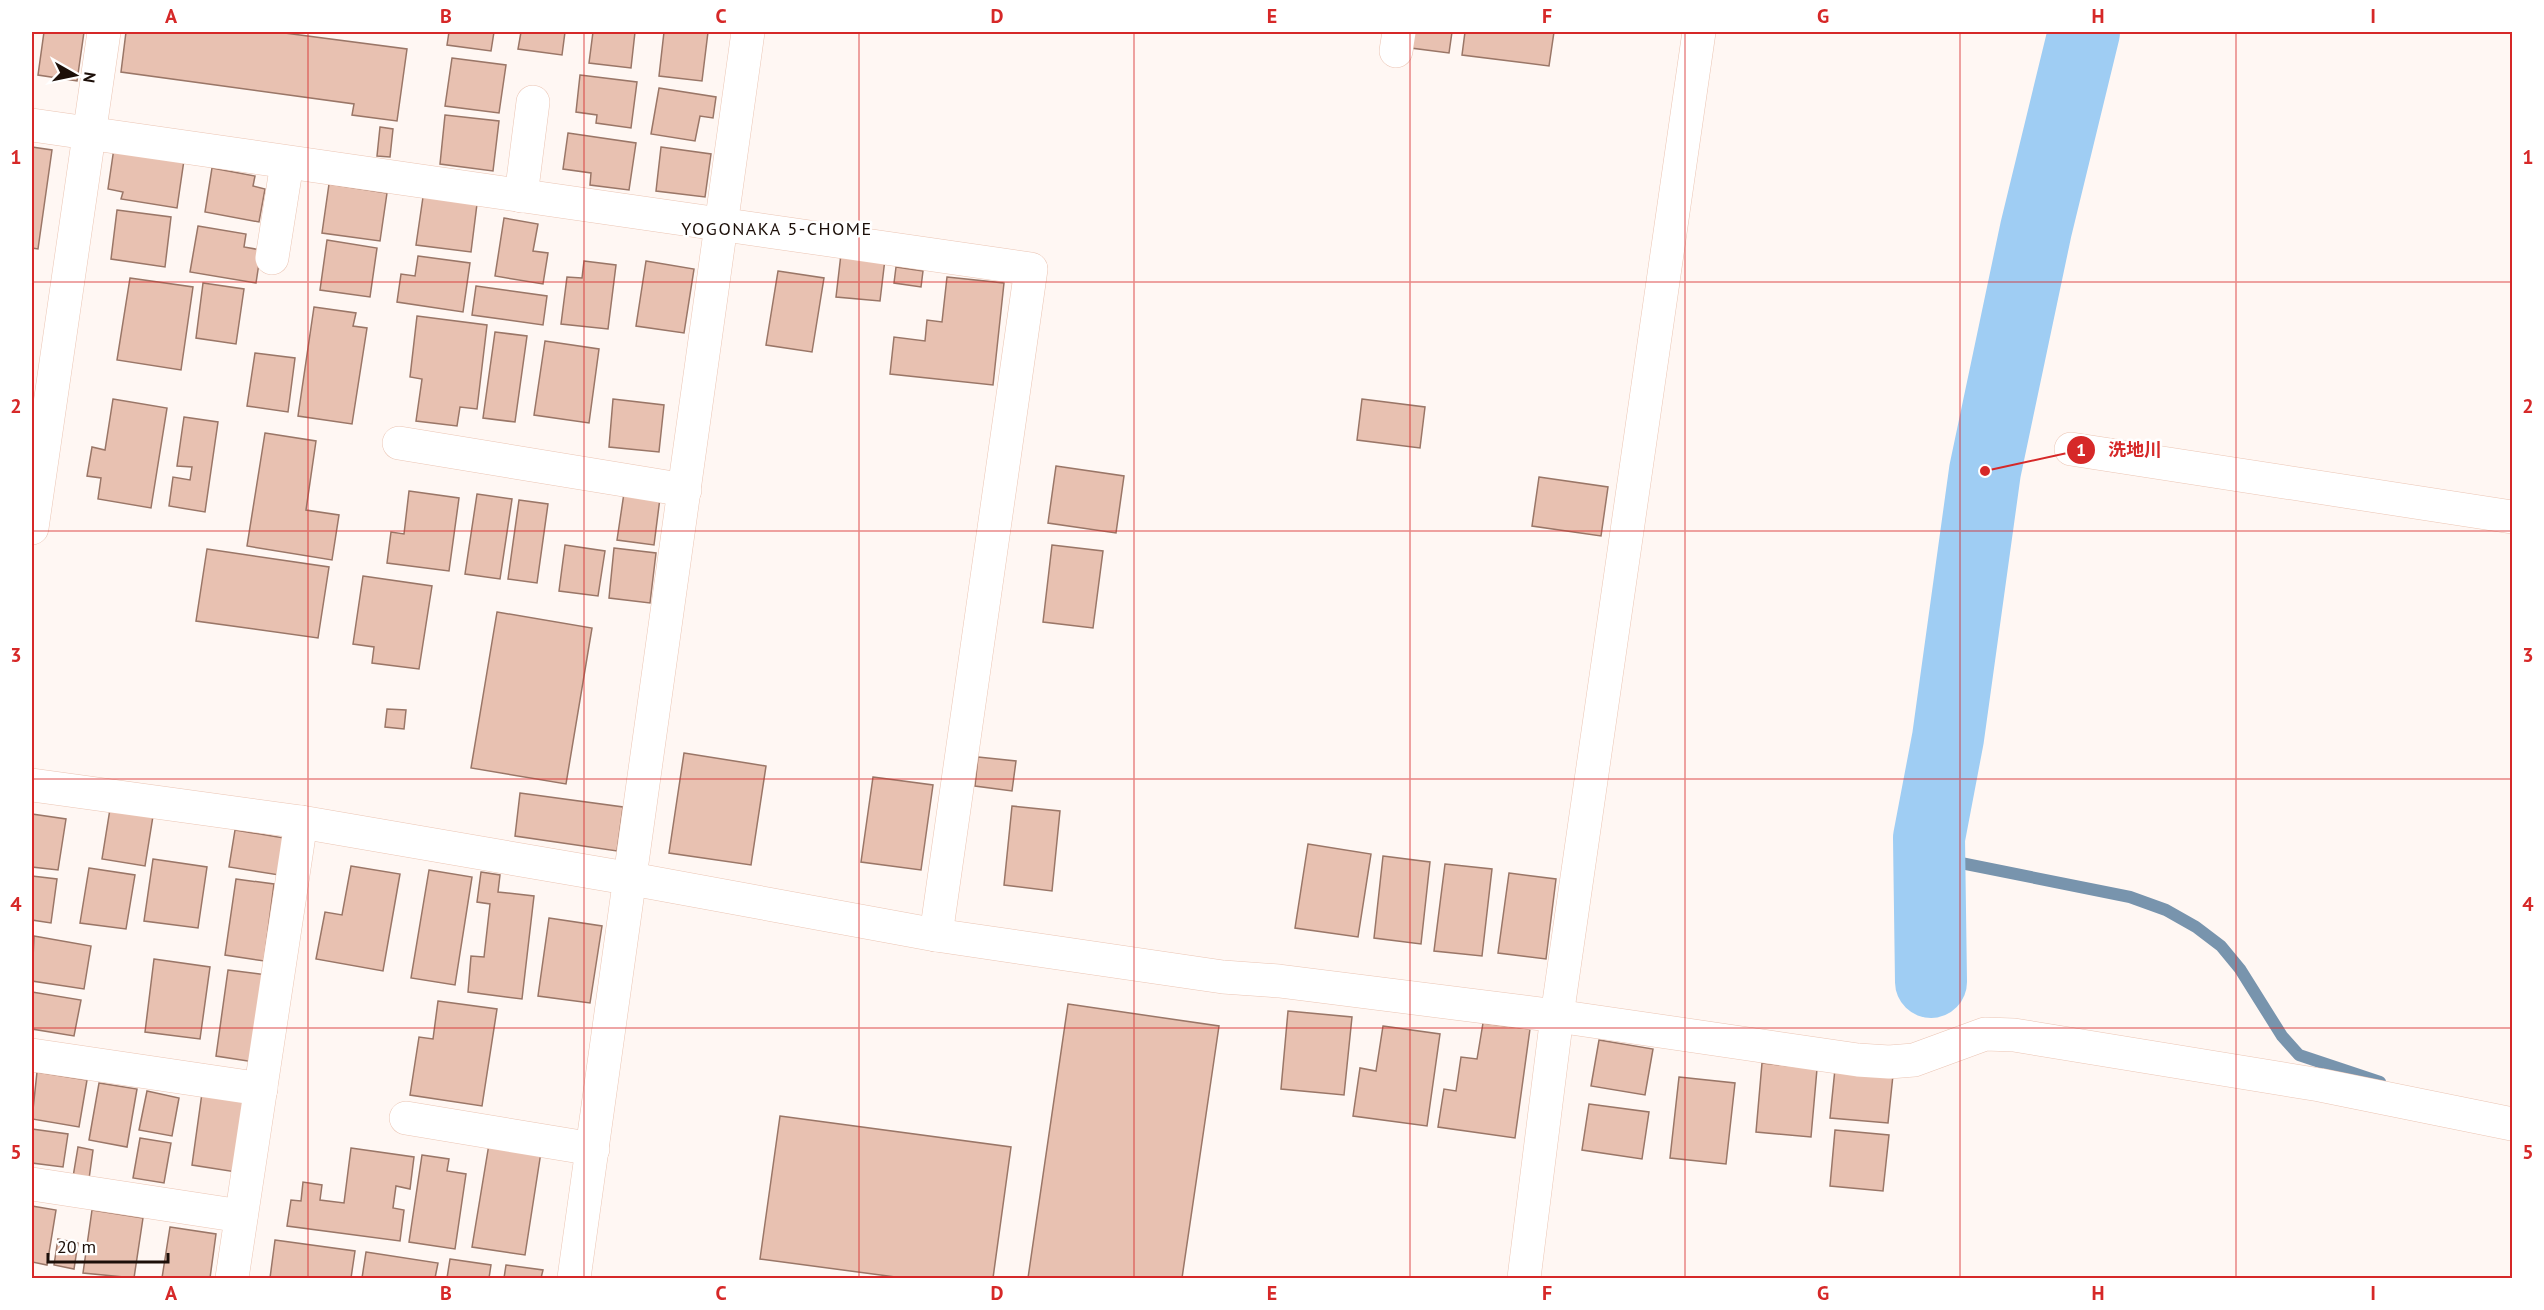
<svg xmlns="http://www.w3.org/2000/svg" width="2544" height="1310" font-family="'PT Sans','Noto Sans JP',sans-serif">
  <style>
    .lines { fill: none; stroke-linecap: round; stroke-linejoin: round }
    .stream { stroke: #7894ad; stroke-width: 12 }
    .river { stroke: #9fcdf3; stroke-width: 72 }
    .building { fill: #e8c1b1; stroke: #9a7667; stroke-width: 1.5 }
    .minor-casing { stroke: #ebc5b4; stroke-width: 34 }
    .minor { stroke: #fff; stroke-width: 33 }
    .grid { fill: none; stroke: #d62828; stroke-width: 1.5; stroke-opacity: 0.55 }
    .labels { text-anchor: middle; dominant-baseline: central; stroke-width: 5; stroke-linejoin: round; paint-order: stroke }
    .neighbourhood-label { font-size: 18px; letter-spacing: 1.5px; fill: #1c0f09; stroke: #fff }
    .leader { fill: none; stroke: #d62828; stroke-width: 2 }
    .callout-dot { fill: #d62828; stroke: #fff; stroke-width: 2 }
    .mark-label { font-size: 18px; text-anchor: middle; font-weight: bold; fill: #fff }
    .callout-label { font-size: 18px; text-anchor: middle; font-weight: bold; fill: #d62828; stroke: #fff; stroke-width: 5; stroke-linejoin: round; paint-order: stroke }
    .neatline { fill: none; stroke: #d62828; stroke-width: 2 }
    .grid-label { font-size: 20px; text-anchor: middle; font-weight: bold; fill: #d62828 }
  </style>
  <rect width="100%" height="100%" fill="#fff7f3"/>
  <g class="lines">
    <path class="stream" d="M1931,857L2130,897L2166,910L2196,927L2221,946L2240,969L2282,1036L2299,1055L2380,1082"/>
    <path class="river" d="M1931,982L1929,838L1948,738L1985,471L2036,229L2084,32"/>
  </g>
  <g class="building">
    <path d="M44,32H84L77,81L38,75Z"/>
    <path d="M126,32H277L407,49L397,121L352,115L354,104L121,72Z"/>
    <path d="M449,32H494L491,51L447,45Z"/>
    <path d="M521,32H565L562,55L518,49Z"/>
    <path d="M593,32H635L631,68L589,63Z"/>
    <path d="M664,32H708L702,81L659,76Z"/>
    <path d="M1413,32H1452L1449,53L1411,48Z"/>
    <path d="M1465,32H1554L1549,66L1462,55Z"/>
    <path d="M452,58L506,65L499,113L445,106Z"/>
    <path d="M580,75L637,82L631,128L596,123L597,115L576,112Z"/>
    <path d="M659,88L716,97L713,118L700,116L695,141L651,134Z"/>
    <path d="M445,115L499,121L493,171L440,164Z"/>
    <path d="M380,127L393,129L390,157L377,156Z"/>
    <path d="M568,133L636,143L629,190L590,185L591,173L563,169Z"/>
    <path d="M32,147L52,150L38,249L32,248Z"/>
    <path d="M661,147L711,154L705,197L656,191Z"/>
    <path d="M114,148L184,160L177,208L121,199L123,192L108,189Z"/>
    <path d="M212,168L255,176L253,186L265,189L259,222L205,212Z"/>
    <path d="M329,184L387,193L380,241L322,233Z"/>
    <path d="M423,197L477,204L471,252L416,245Z"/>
    <path d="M117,210L171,217L165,267L111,259Z"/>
    <path d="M504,218L538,224L533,251L548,253L543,284L495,276Z"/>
    <path d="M198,226L246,234L244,247L261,250L256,283L190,272Z"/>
    <path d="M327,240L377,248L370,297L320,290Z"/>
    <path d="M841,254L885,259L880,301L836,297Z"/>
    <path d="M418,256L470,263L463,312L397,302L401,274L415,276Z"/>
    <path d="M584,261L616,265L608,329L561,324L567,277L582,278Z"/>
    <path d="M646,261L694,269L684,333L636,326Z"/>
    <path d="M896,267L923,271L921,287L894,283Z"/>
    <path d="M778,271L824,278L812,352L766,345Z"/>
    <path d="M947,277L1004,283L993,385L890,374L894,337L925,341L927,320L942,322Z"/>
    <path d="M130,278L193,287L181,370L117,360Z"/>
    <path d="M203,283L244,289L236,344L196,338Z"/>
    <path d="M476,286L547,296L543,325L472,315Z"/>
    <path d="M314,307L356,313L353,326L367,328L352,424L298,416Z"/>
    <path d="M417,316L487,325L477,409L460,407L457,426L416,421L422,379L410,377Z"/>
    <path d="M495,332L527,336L515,422L483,418Z"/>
    <path d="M545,341L599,349L589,423L534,415Z"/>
    <path d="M255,353L295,358L288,412L247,406Z"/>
    <path d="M113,399L167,408L151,508L98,499L101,478L87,476L92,447L105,450Z"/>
    <path d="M613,399L664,405L659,452L609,447Z"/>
    <path d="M1362,399L1425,407L1420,448L1357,440Z"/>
    <path d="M184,417L218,422L205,512L169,506L173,477L190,480L192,467L177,466Z"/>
    <path d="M265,433L316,441L306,510L339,515L332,560L247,546Z"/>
    <path d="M1056,466L1124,476L1116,533L1048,523Z"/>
    <path d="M1539,477L1608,487L1601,536L1532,526Z"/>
    <path d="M409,491L459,498L449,571L387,563L391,532L404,534Z"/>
    <path d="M624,493L660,498L654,545L617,540Z"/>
    <path d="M477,494L512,499L500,579L465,574Z"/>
    <path d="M519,500L548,504L537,583L508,579Z"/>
    <path d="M565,545L605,551L598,596L559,591Z"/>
    <path d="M1052,545L1103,551L1093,628L1043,622Z"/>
    <path d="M614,548L656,553L650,603L609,598Z"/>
    <path d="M207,549L329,567L318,638L196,621Z"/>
    <path d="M363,576L432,586L419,669L372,663L374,647L353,644Z"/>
    <path d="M497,612L592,628L566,784L471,768Z"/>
    <path d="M387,709L406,710L404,729L385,727Z"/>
    <path d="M684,753L766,766L751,865L669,853Z"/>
    <path d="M978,757L1016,761L1012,791L975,786Z"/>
    <path d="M873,777L933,785L921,870L861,862Z"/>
    <path d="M520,793L623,807L617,851L515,836Z"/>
    <path d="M1012,806L1060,811L1052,891L1004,885Z"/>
    <path d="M110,809L153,816L145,866L102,859Z"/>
    <path d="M32,814L66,819L58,870L32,867Z"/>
    <path d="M235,830L284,838L279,875L229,867Z"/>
    <path d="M1308,844L1371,854L1358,937L1295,928Z"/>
    <path d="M1383,856L1430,862L1421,944L1374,938Z"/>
    <path d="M153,859L207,867L198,928L144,921Z"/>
    <path d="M1445,864L1492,869L1482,956L1434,951Z"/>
    <path d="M351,866L400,874L383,971L316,959L325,912L342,915Z"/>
    <path d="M89,868L135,875L126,929L80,923Z"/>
    <path d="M429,870L472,877L455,985L411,978Z"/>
    <path d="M481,872L500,875L498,892L534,896L522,999L468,992L471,956L484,957L490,904L477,902Z"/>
    <path d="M1509,873L1556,879L1546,959L1498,953Z"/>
    <path d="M32,876L57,879L51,923L32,920Z"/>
    <path d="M236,879L274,884L264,961L225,955Z"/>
    <path d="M549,918L602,926L590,1003L538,996Z"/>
    <path d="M34,936L91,946L84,989L32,981Z"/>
    <path d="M154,959L210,967L200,1039L145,1032Z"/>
    <path d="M228,970L267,975L254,1062L216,1056Z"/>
    <path d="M32,992L81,1000L74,1036L32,1029Z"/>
    <path d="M438,1001L497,1009L482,1106L410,1095L419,1037L433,1039Z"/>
    <path d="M1068,1004L1219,1026L1182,1278H1028Z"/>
    <path d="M1288,1011L1352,1017L1344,1095L1281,1089Z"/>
    <path d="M1483,1023L1530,1029L1515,1138L1438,1127L1444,1089L1456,1091L1461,1057L1477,1059Z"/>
    <path d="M1383,1026L1440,1034L1427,1126L1353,1116L1360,1068L1376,1071Z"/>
    <path d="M1599,1040L1653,1049L1645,1095L1591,1086Z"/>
    <path d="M1762,1063L1817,1069L1811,1137L1756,1132Z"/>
    <path d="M1835,1069L1893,1075L1888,1123L1830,1118Z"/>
    <path d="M37,1072L87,1080L79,1127L32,1119Z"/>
    <path d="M1679,1077L1735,1083L1726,1164L1670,1158Z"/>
    <path d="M99,1083L137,1089L127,1147L89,1140Z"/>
    <path d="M147,1091L179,1098L172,1136L139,1130Z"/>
    <path d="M202,1093L246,1100L236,1172L192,1165Z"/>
    <path d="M1589,1104L1649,1112L1642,1159L1582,1150Z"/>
    <path d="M780,1116L1011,1147L993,1278H903L760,1259Z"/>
    <path d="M32,1129L68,1134L63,1167L32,1163Z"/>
    <path d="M1835,1130L1889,1135L1883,1191L1830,1186Z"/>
    <path d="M140,1138L171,1143L164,1183L133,1178Z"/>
    <path d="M489,1144L541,1152L525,1255L472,1247Z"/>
    <path d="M78,1147L93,1150L89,1179L73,1177Z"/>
    <path d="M351,1148L414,1157L410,1189L396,1186L393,1208L404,1210L400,1241L287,1226L291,1200L301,1201L303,1182L322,1185L320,1200L344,1203Z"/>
    <path d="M422,1155L449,1159L447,1171L466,1174L455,1249L409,1242Z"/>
    <path d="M32,1206L56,1210L47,1265L32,1262Z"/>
    <path d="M92,1210L143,1218L134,1278L83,1273Z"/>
    <path d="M170,1227L216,1234L210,1278H162Z"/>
    <path d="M58,1239L78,1243L74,1269L54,1265Z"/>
    <path d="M275,1240L355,1251L351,1278H270Z"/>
    <path d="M366,1252L438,1263L435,1278H362Z"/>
    <path d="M450,1259L491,1265L489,1278H447Z"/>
    <path d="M506,1265L543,1270L541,1278H504Z"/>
  </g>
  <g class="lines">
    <g class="minor-casing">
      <g id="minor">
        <path d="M1396,51L1399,32"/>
        <path d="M32,125L1031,269L936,935"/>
        <path d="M521,196L533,102"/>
        <path d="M272,258L287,163"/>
        <path d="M399,443L685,490"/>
        <path d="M2071,449L2512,517"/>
        <path d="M32,528L104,32"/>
        <path d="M32,785L301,822L632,879L936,935L1223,977L1279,981L1557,1016L1858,1060L1889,1062L1914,1060L1985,1034L2014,1035L2320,1085L2512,1124"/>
        <path d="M32,1055L261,1089"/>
        <path d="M406,1118L593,1149"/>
        <path d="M32,1184L241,1216"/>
        <path d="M232,1278L301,822"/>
        <path d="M574,1278L748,32"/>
        <path d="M1524,1278L1557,1016L1699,32"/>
      </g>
    </g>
    <use href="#minor" class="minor"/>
  </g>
  <path class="grid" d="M308,32V1278M584,32V1278M859,32V1278M1134,32V1278M1410,32V1278M1685,32V1278M1960,32V1278M2236,32V1278M32,282H2512M32,531H2512M32,779H2512M32,1028H2512"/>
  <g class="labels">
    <g class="neighbourhood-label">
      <text x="777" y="228">YOGONAKA 5-CHOME</text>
    </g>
  </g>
  <path class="leader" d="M1985 471L2081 450"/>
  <g class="callout-dot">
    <circle cx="1985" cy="471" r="6"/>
    <circle cx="2081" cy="450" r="15"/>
  </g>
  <g class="mark-label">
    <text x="2081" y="456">1</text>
  </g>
  <g class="callout-label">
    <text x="2135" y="456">洗地川</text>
  </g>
  <rect width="2544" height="1310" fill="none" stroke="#ffffff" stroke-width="66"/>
  <g transform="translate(75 75) rotate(99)" stroke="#ffffff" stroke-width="4.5" paint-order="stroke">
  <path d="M0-4.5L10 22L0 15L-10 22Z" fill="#1c0f09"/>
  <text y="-9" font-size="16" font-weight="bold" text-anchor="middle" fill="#1c0f09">N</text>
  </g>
  <path d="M48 1253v9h120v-9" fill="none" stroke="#1c0f09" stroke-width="3"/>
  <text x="57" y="1253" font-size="18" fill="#1c0f09" stroke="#ffffff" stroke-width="4.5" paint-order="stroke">20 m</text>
  <rect x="33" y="33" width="2478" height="1244" class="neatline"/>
  <g class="grid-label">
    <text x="171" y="23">A</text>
    <text x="446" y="23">B</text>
    <text x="721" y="23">C</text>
    <text x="997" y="23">D</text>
    <text x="1272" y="23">E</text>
    <text x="1547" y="23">F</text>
    <text x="1823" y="23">G</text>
    <text x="2098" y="23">H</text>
    <text x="2373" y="23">I</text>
    <text x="16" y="164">1</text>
    <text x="2528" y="164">1</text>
    <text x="16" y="413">2</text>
    <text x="2528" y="413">2</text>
    <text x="16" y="662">3</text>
    <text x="2528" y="662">3</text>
    <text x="16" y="911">4</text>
    <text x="2528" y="911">4</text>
    <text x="16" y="1159">5</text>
    <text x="2528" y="1159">5</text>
    <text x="171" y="1300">A</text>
    <text x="446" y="1300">B</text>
    <text x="721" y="1300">C</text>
    <text x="997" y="1300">D</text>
    <text x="1272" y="1300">E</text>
    <text x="1547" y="1300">F</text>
    <text x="1823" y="1300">G</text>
    <text x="2098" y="1300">H</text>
    <text x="2373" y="1300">I</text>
  </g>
</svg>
